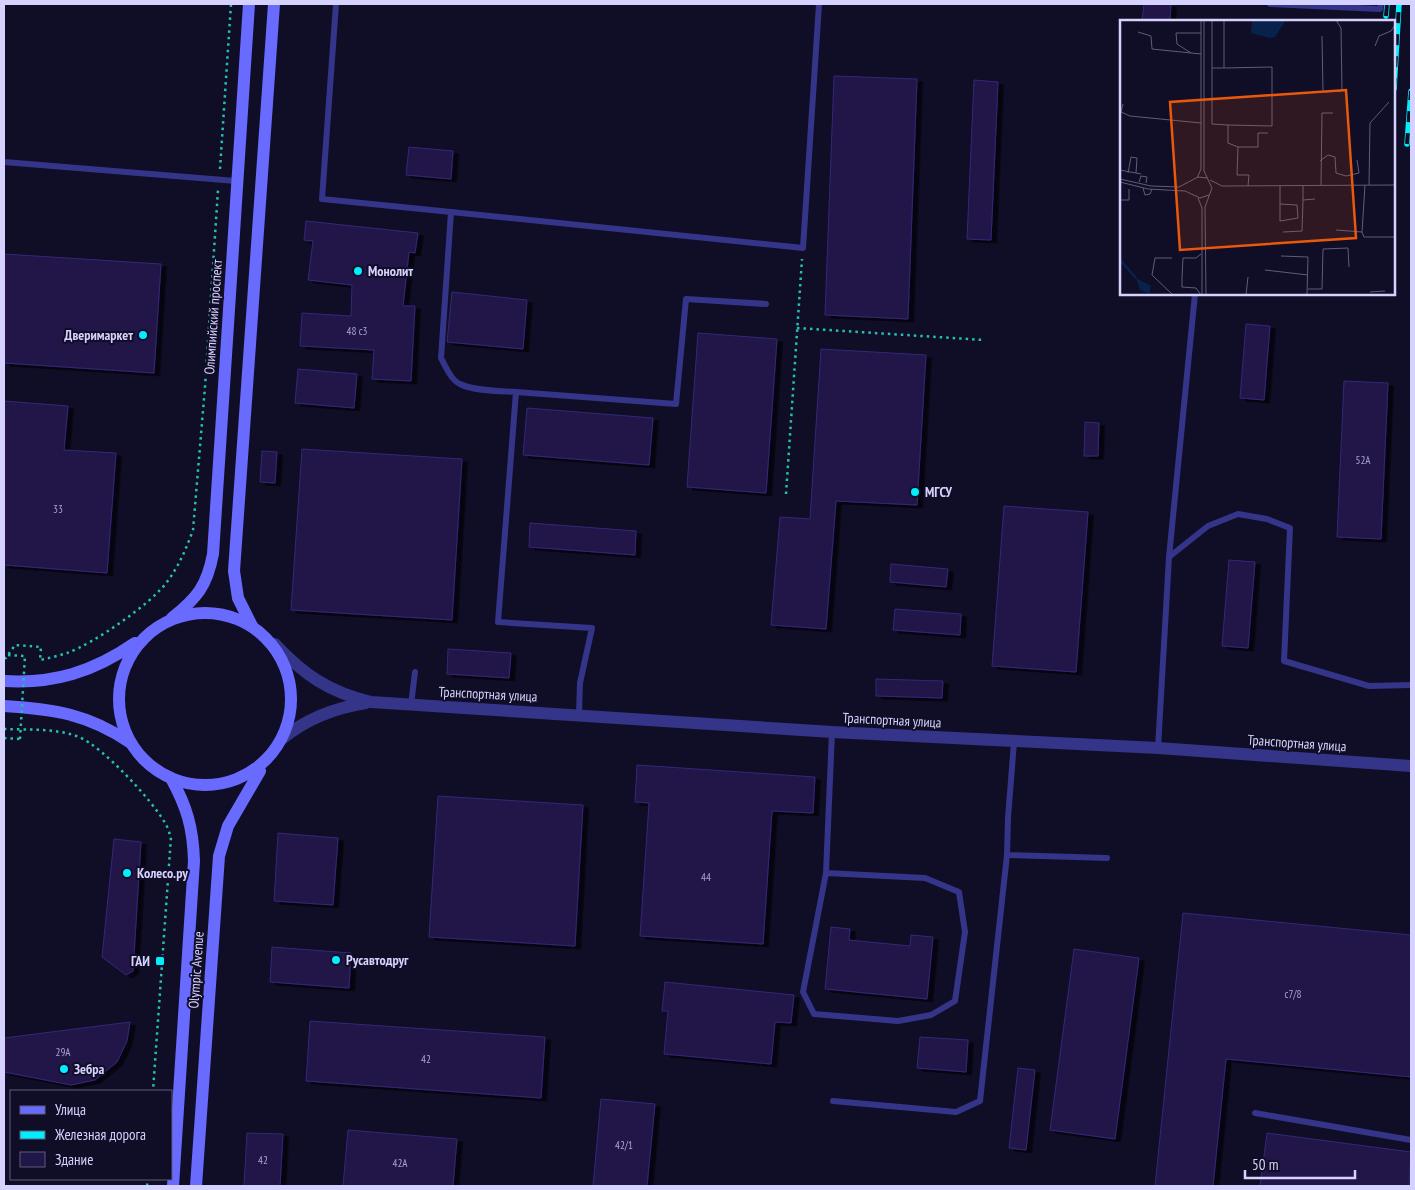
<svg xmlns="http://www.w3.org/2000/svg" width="1415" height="1190" font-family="'PT Sans Narrow',sans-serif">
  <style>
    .building { fill: #201749; stroke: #342877; filter: url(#shadow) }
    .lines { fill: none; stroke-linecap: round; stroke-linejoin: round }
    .path { stroke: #25c0b1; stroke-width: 2.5; stroke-dasharray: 2.5 4; stroke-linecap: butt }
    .service { stroke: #343489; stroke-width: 6 }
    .minor { stroke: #343489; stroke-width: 12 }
    .secondary { stroke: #696bff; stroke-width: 12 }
    .rail-casing { stroke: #00eefd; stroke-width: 5.5 }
    .rail { stroke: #100d26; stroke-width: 4; stroke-dasharray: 11; stroke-linecap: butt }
    .path-bridge { stroke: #25c0b1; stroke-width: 2.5; stroke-dasharray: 2.5 4; stroke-linecap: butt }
    .poi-dot { fill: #00eefd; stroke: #100d26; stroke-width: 2 }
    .labels { text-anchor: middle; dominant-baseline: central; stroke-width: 4; stroke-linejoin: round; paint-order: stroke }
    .number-label { font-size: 11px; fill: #a8a3d2 }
    .poi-label { font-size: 14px; font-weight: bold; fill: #d6d2ff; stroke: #100d26; text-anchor: start }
    .street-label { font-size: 14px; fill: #d6d2ff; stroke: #100d26 }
    .inset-river { fill: none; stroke: #08234b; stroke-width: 2.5 }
    .inset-road { fill: none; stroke: #5f5c7d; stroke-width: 1 }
    .view { fill: #e8590c; fill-opacity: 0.15; stroke: #e8590c; stroke-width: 2.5 }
    .inset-edge { fill: none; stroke: #d6d2ff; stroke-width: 2.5 }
  </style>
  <defs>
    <filter id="shadow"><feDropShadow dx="5.5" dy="3" stdDeviation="0" flood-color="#0009"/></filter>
  </defs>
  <rect width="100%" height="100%" fill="#100d26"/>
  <g class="building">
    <path d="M1144,4H1171L1170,21H1142Z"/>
    <path d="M834,76L917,79L908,319L825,315Z"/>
    <path d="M974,80L998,82L991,240L967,239Z"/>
    <path d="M409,147L453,151L451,179L406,175Z"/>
    <path d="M306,221L418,233L415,253L409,252L403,306H415L411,381L372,379L374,350L300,346L302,313L351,316L352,285L308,280L313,241L304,240Z"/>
    <path d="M4,254L161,264L154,373L4,363Z"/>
    <path d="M452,292L527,300L523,349L447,342Z"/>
    <path d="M1246,324L1270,326L1264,400L1240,398Z"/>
    <path d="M698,333L777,339L766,493L687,487Z"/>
    <path d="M821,349L926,355L917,505L836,501L826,629L771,625L780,517L810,519Z"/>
    <path d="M298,369L357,374L354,408L295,403Z"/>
    <path d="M1344,381L1388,383L1381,539L1337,537Z"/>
    <path d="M4,401L68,406L64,450L116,453L107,573L4,565Z"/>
    <path d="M527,408L653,418L649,465L523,455Z"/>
    <path d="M1085,422L1099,423L1098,456H1084Z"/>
    <path d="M302,449L462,459L452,620L291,610Z"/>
    <path d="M262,451L277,452L275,483L260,482Z"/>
    <path d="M1004,506L1088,512L1076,672L992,666Z"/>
    <path d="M530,523L636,531L635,555L529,547Z"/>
    <path d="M1229,560L1255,562L1248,648L1222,646Z"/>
    <path d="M891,564L948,569L946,587L890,582Z"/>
    <path d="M895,609L961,614L960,635L893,630Z"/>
    <path d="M448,649L511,653L509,678L447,674Z"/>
    <path d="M876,679L943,681L942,698L876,696Z"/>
    <path d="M637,765L815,777L813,813L772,811L763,944L640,936L649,803L635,802Z"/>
    <path d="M438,796L583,805L575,946L429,937Z"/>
    <path d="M278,833L338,838L333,905L274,901Z"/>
    <path d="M114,839L141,842L133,971L126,975L102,957Z"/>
    <path d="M1183,913L1411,935V1077L1226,1059L1213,1186H1155Z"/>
    <path d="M831,927L850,929L849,940L910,946L911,935L933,937L927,999L825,989Z"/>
    <path d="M272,947L351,953L349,988L270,982Z"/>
    <path d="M1074,949L1139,958L1115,1139L1050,1130Z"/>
    <path d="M665,982L794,995L791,1023L775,1022L771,1064L664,1054L668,1011H662Z"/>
    <path d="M310,1021L545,1037L541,1098L306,1081Z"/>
    <path d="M130,1022L127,1041L117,1062L95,1080L71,1085L4,1072V1038Z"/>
    <path d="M920,1037L968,1040L966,1072L917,1068Z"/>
    <path d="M1018,1068L1035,1070L1026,1150L1009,1148Z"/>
    <path d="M601,1099L655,1104L647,1186H593Z"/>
    <path d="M348,1130L457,1139L453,1186H343Z"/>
    <path d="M247,1133L283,1134L280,1186H244Z"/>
    <path d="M1267,1133L1411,1152L1409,1186H1260Z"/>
  </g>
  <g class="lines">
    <g class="path">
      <path d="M220,169L231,4"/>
      <path d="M797,328L984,340"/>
      <path d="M786,494L802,259"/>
      <path d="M8,655L25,656"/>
      <path d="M4,658H6L15,645L41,647L40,660C49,658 58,656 67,653C93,644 151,604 167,582C179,566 186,549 193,530L205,387L218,190"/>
      <path d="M4,729C28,730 56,728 79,737C103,747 152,800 165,823C168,827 169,833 171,837L153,1091"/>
      <path d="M4,738L20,739"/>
      <path d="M147,1186L148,1179"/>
    </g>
    <g class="service">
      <path d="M336,4L322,199L451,212L441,358C446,367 451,380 460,384C473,391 501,391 516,392L498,622L592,628L580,683L579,714"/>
      <path d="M1270,4L1380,9L1381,4"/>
      <path d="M4,162L236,181"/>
      <path d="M451,212L803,248L819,4"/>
      <path d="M516,392L676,404L686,299L766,304"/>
      <path d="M1169,557L1208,526L1238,514L1267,519L1290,528L1284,661L1369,686L1411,685"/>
      <path d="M411,705L415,672"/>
      <path d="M1014,742L1008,818L1007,855L1107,858"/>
      <path d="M1158,748L1169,557L1195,294"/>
      <path d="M826,873L803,992L814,1014L898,1021L931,1015L955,1001L965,932L959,892L925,878L826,873L832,732"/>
      <path d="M833,1101L956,1112L980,1101L1007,855"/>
      <path d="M1255,1113L1411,1140"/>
    </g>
    <g class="minor">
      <path d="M275,644C304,675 329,692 371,702L832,732L1158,748L1411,766"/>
      <path d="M282,739C307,718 334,708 366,703"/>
    </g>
    <g class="secondary">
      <circle cx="205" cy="699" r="86"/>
      <path d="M172,618C197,598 207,586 213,554L249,4"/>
      <path d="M252,626L238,598L234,571L274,4"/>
      <path d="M4,681C54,684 93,672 135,643"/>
      <path d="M4,706C54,709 88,714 131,743"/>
      <path d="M171,778C187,807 193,828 194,861L173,1186"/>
      <path d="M196,1186L219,856L228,826L260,771"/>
    </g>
    <g class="rail-casing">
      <g id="rail">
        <path d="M1386,16L1387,4"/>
        <path d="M1394,89L1399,4"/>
        <path d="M1407,144L1411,91"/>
      </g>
    </g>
    <use href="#rail" class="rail"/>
    <path class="path-bridge" d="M20,739L25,656"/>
  </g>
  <g class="poi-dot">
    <circle cx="358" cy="271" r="5"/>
    <circle cx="143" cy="335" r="5"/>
    <circle cx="915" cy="492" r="5"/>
    <circle cx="127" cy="873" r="5"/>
    <circle cx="336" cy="960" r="5"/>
    <rect x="155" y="956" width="10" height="10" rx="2.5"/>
    <circle cx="64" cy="1069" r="5"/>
  </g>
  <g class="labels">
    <g class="number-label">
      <text x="357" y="331">48 с3</text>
      <text x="1363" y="460">52А</text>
      <text x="58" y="509">33</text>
      <text x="706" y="877">44</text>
      <text x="1293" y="994">с7/8</text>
      <text x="63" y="1052">29А</text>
      <text x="426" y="1059">42</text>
      <text x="624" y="1145">42/1</text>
      <text x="263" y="1160">42</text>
      <text x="400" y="1163">42А</text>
    </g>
    <g class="poi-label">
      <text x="368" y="271">Монолит</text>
      <text x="133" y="335" text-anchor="end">Дверимаркет</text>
      <text x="925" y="492">МГСУ</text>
      <text x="137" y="873">Колесо.ру</text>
      <text x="346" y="960">Русавтодруг</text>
      <text x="150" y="961" text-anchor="end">ГАИ</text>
      <text x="74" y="1069">Зебра</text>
    </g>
    <g class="street-label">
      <text transform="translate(213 317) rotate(-86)">Олимпийский проспект</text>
      <text transform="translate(488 694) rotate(3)">Транспортная улица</text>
      <text transform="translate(892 720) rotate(3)">Транспортная улица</text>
      <text transform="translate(1297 743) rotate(4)">Транспортная улица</text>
      <text transform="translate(196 970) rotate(-86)">Olympic Avenue</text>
    </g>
  </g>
  <g transform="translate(1120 20)">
    <rect width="275" height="275" fill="#100d26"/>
    <path d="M132,0H166L155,17L149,18L131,13ZM16,258L31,266L29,274L20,270Z" fill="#08234b"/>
    <path class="inset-river" d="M0,240L16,258"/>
    <path class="inset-road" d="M84,0V151L92,168L85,187L86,275M92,0V104L108,105V123L118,127L117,155H129L128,166M18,12L31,16L32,29L81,34M202,16L203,72L222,71L221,8L216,0M255,26L259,16L271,11L275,5M71,33L57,24L56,13H81M92,48H104V0M104,48L152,47V106L108,105M3,84L1,92L10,96L81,103M118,127H138V113H148M200,141L208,135L215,137L216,153L226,156L239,153L237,140M0,150L21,154M8,153L11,137L17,138L16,153M77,158L81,149V0M0,159L31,166L59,167L78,157L87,158M90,160L102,166L275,165M0,162L28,169L65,171L80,178L89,175M19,162L21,156L27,157L26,163M201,165L202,93H213M249,165L250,103L269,82M160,166V184L177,185L178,198L160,201V184M183,166V180L195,179M23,168L25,175L30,174L32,169M78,178L82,188V275M0,180H9V169M216,210L242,212L245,165M163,212L182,211L183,180M242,212L244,217H275M161,236L188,237L187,275M52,238H35L32,255L53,275M145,250L188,255M188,269H202L203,229L228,228L229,247M250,272L265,271M81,275L76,268L62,267V258L63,238H76L81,234M126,275L128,257"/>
    <path class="view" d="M226,70L236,218L60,230L50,82Z"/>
    <rect width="275" height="275" class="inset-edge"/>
  </g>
  <rect width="1415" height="1190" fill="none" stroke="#d6d2ff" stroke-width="10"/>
  <rect x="10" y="1090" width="162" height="90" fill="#100d26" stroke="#5f5c7d"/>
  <rect x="20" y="1106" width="25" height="8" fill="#696bff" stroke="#5f5c7d"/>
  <text x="55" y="1115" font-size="15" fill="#d6d2ff">Улица</text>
  <rect x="20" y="1131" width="25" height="8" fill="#00eefd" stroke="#5f5c7d"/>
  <text x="55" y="1140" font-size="15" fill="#d6d2ff">Железная дорога</text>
  <rect x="20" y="1152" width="25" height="15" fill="#201749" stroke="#5f5c7d"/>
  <text x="55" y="1165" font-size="15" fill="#d6d2ff">Здание</text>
  <path d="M1245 1170v8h110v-8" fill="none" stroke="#d6d2ff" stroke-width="2.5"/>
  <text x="1252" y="1170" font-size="15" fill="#d6d2ff" stroke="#100d26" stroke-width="4" paint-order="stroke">50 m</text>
</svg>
